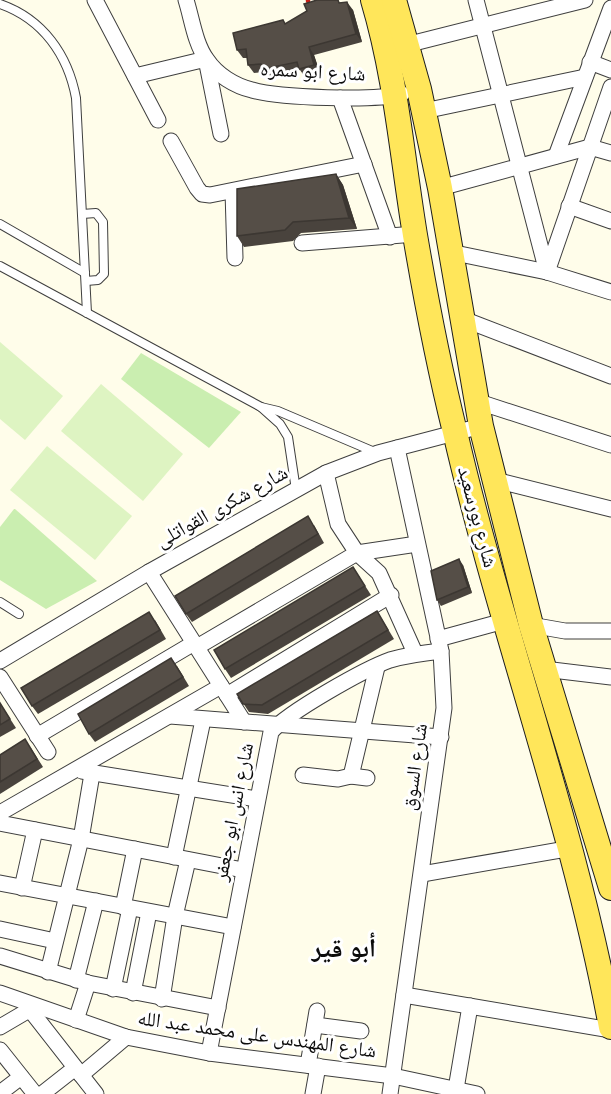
<svg xmlns="http://www.w3.org/2000/svg" width="611" height="1094" font-family="Spectral,'Noto Naskh Arabic',serif">
  <style>
    .green { fill: #caeeb0 }
    .pitch { fill: #def4c2 }
    .lines { fill: none; stroke-linecap: round; stroke-linejoin: round }
    .service-casing { stroke: #3f3f3f; stroke-width: 10 }
    .minor-casing { stroke: #3f3f3f; stroke-width: 17 }
    .primary-casing { stroke: #1d1d1d; stroke-width: 26 }
    .service { stroke: #fff; stroke-width: 8 }
    .minor { stroke: #fff; stroke-width: 15 }
    .primary { stroke: #ffe65a; stroke-width: 24 }
    .rail { stroke: #ca1e16; stroke-width: 4.5 }
    .wall { fill: #49433d }
    .shaded-wall { fill: #3c3732 }
    .building { fill: #554e47; stroke: #3c3732; stroke-width: 1.5 }
    .labels { text-anchor: middle; dominant-baseline: central; stroke-width: 6; stroke-linejoin: round; paint-order: stroke }
    .street-label { font-size: 20px; fill: #0c0c0c; stroke: #fff }
    .district-label { font-size: 26px; font-weight: bold; fill: #0c0c0c; stroke: #fff }
  </style>
  <rect width="100%" height="100%" fill="#fffdea"/>
  <g class="green">
    <path d="M141,353L241,412L209,448L121,379Z"/>
    <path d="M14,509H15L97,581L46,609L0,580V527Z"/>
  </g>
  <g class="pitch">
    <path d="M0,342L63,396L25,440L0,419Z"/>
    <path d="M101,384L183,454L143,501L61,431Z"/>
    <path d="M47,446L132,516L95,560L10,490Z"/>
  </g>
  <g class="lines">
    <g class="service-casing">
      <g id="service">
        <path d="M0,4C43,19 68,55 76,98L87,313"/>
        <path d="M82,214L96,213L103,222L104,274L98,280L86,281"/>
        <path d="M0,224L85,273"/>
        <path d="M0,266L261,407L280,424L288,437L296,490"/>
        <path d="M261,407L278,411L377,453"/>
        <path d="M0,602L19,614"/>
      </g>
    </g>
    <g class="minor-casing">
      <g id="minor">
        <path d="M95,0L158,120"/>
        <path d="M186,0C192,19 195,44 207,60C217,75 235,86 252,90C280,98 374,101 402,94"/>
        <path d="M476,0L547,272"/>
        <path d="M398,47L585,0"/>
        <path d="M590,62L611,70"/>
        <path d="M135,76L206,59L221,134"/>
        <path d="M340,98L390,237"/>
        <path d="M424,111L585,77"/>
        <path d="M171,141L197,188L202,194L210,195L364,164"/>
        <path d="M556,156L611,8"/>
        <path d="M440,188L590,147L611,153"/>
        <path d="M233,191L235,258"/>
        <path d="M569,206L611,221"/>
        <path d="M302,243L415,234"/>
        <path d="M450,252L547,272L611,292"/>
        <path d="M547,272L611,87"/>
        <path d="M463,319L611,376"/>
        <path d="M476,401L611,445"/>
        <path d="M326,473L338,524L357,553L379,573L415,653"/>
        <path d="M495,480L611,509"/>
        <path d="M149,572L244,722"/>
        <path d="M531,625L565,631H611"/>
        <path d="M438,639L504,621"/>
        <path d="M197,647L357,553L417,544"/>
        <path d="M0,661L149,572L326,473L378,453L481,426"/>
        <path d="M544,669L611,677"/>
        <path d="M0,677L48,752"/>
        <path d="M227,695L391,595"/>
        <path d="M170,716L441,737"/>
        <path d="M37,736L194,643"/>
        <path d="M82,771L257,799"/>
        <path d="M303,775L338,779L351,776L367,778"/>
        <path d="M351,776L377,667"/>
        <path d="M0,813L221,686"/>
        <path d="M0,823L243,870"/>
        <path d="M174,857L203,720"/>
        <path d="M422,874L572,848"/>
        <path d="M0,883L233,927"/>
        <path d="M22,888L35,830"/>
        <path d="M123,907L135,849"/>
        <path d="M0,929L55,941"/>
        <path d="M0,956L88,983L218,1008"/>
        <path d="M48,972L81,839L92,774"/>
        <path d="M76,980L96,901"/>
        <path d="M113,989L130,908"/>
        <path d="M0,993L126,1037L209,1053L393,1076L477,1094"/>
        <path d="M133,993L149,912"/>
        <path d="M404,995L611,1030"/>
        <path d="M162,999L175,916L188,860"/>
        <path d="M24,1002L96,1094"/>
        <path d="M76,1020L88,983"/>
        <path d="M315,1025L361,1031"/>
        <path d="M0,1027L29,1010"/>
        <path d="M0,1050L35,1094"/>
        <path d="M209,1053L271,732C288,712 365,669 390,660C407,655 423,653 441,651"/>
        <path d="M308,1065L317,1011"/>
        <path d="M81,1075L126,1037"/>
        <path d="M456,1089L470,1006"/>
        <path d="M0,1093L21,1077"/>
        <path d="M42,1094L75,1068"/>
        <path d="M313,1094L318,1066"/>
        <path d="M390,1094L444,708L441,651L397,448"/>
      </g>
    </g>
    <g class="primary-casing">
      <g id="primary">
        <path d="M373,0C396,77 402,156 415,235C426,300 439,367 455,432C501,632 574,825 611,1027"/>
        <path d="M394,0L419,89L440,188L481,426L531,625L611,888"/>
      </g>
    </g>
    <use href="#service" class="service"/>
    <use href="#minor" class="minor"/>
    <use href="#primary" class="primary"/>
    <path class="rail" d="M308,0V1"/>
  </g>
  <g class="wall">
    <path d="M342,3L353,10L362,42L314,55L320,73L305,77L300,70L268,78L264,72L254,73L248,65L247,58H243L237,50L283,20L286,24Z"/>
    <path d="M336,174L343,185L357,229L301,233L293,241L244,247L237,236Z"/>
    <path d="M314,525L324,543L192,622L186,614Z"/>
    <path d="M463,565L472,593L441,606L437,600Z"/>
    <path d="M353,567L371,595L231,678L225,669Z"/>
    <path d="M377,611L394,639L268,714L249,712L237,694Z"/>
    <path d="M155,620L166,639L38,714L32,706Z"/>
    <path d="M177,666L189,686L95,742L89,734Z"/>
    <path d="M0,703L16,728L0,737Z"/>
    <path d="M31,748L43,767L0,794V755Z"/>
  </g>
  <g class="shaded-wall">
    <path d="M347,2L353,10L362,42L356,34Z"/>
    <path d="M309,47L314,55L320,73L314,65Z"/>
    <path d="M336,174L343,185L357,229L349,218Z"/>
    <path d="M459,559L463,565L472,593L468,587Z"/>
  </g>
  <g class="building">
    <path d="M317,0H338L339,3L347,2L356,34L309,47L314,65L299,69L297,62L263,69L261,64L248,65L246,49L237,50L233,33L283,20L285,24L307,11L304,4Z"/>
    <path d="M336,174L349,218L293,222L285,230L237,236V189Z"/>
    <path d="M308,516L318,534L186,614L175,596Z"/>
    <path d="M459,559L468,587L437,600L431,571Z"/>
    <path d="M353,567L365,586L225,669L214,650Z"/>
    <path d="M377,611L388,630L262,705L243,704L237,694Z"/>
    <path d="M149,612L160,630L32,706L21,688Z"/>
    <path d="M171,658L183,677L89,734L78,714Z"/>
    <path d="M0,703L10,719L0,725Z"/>
    <path d="M25,739L37,759L0,782V755Z"/>
  </g>
  <g class="labels">
    <g class="street-label">
      <text transform="translate(313 72) rotate(3)">شارع ابو سمره</text>
      <text transform="translate(222 507) rotate(-29)">شارع شكرى القواتلى</text>
      <text transform="translate(477 517) rotate(75)">شارع بورسعيد</text>
      <text transform="translate(415 767) rotate(-82)">شارع السوق</text>
      <text transform="translate(234 812) rotate(-79)">شارع انس ابو جعفر</text>
      <text transform="translate(257 1035) rotate(8)">شارع المهندس على محمد عبد الله</text>
    </g>
    <g class="district-label">
      <text x="344" y="949">أبو قير</text>
    </g>
  </g>
</svg>
